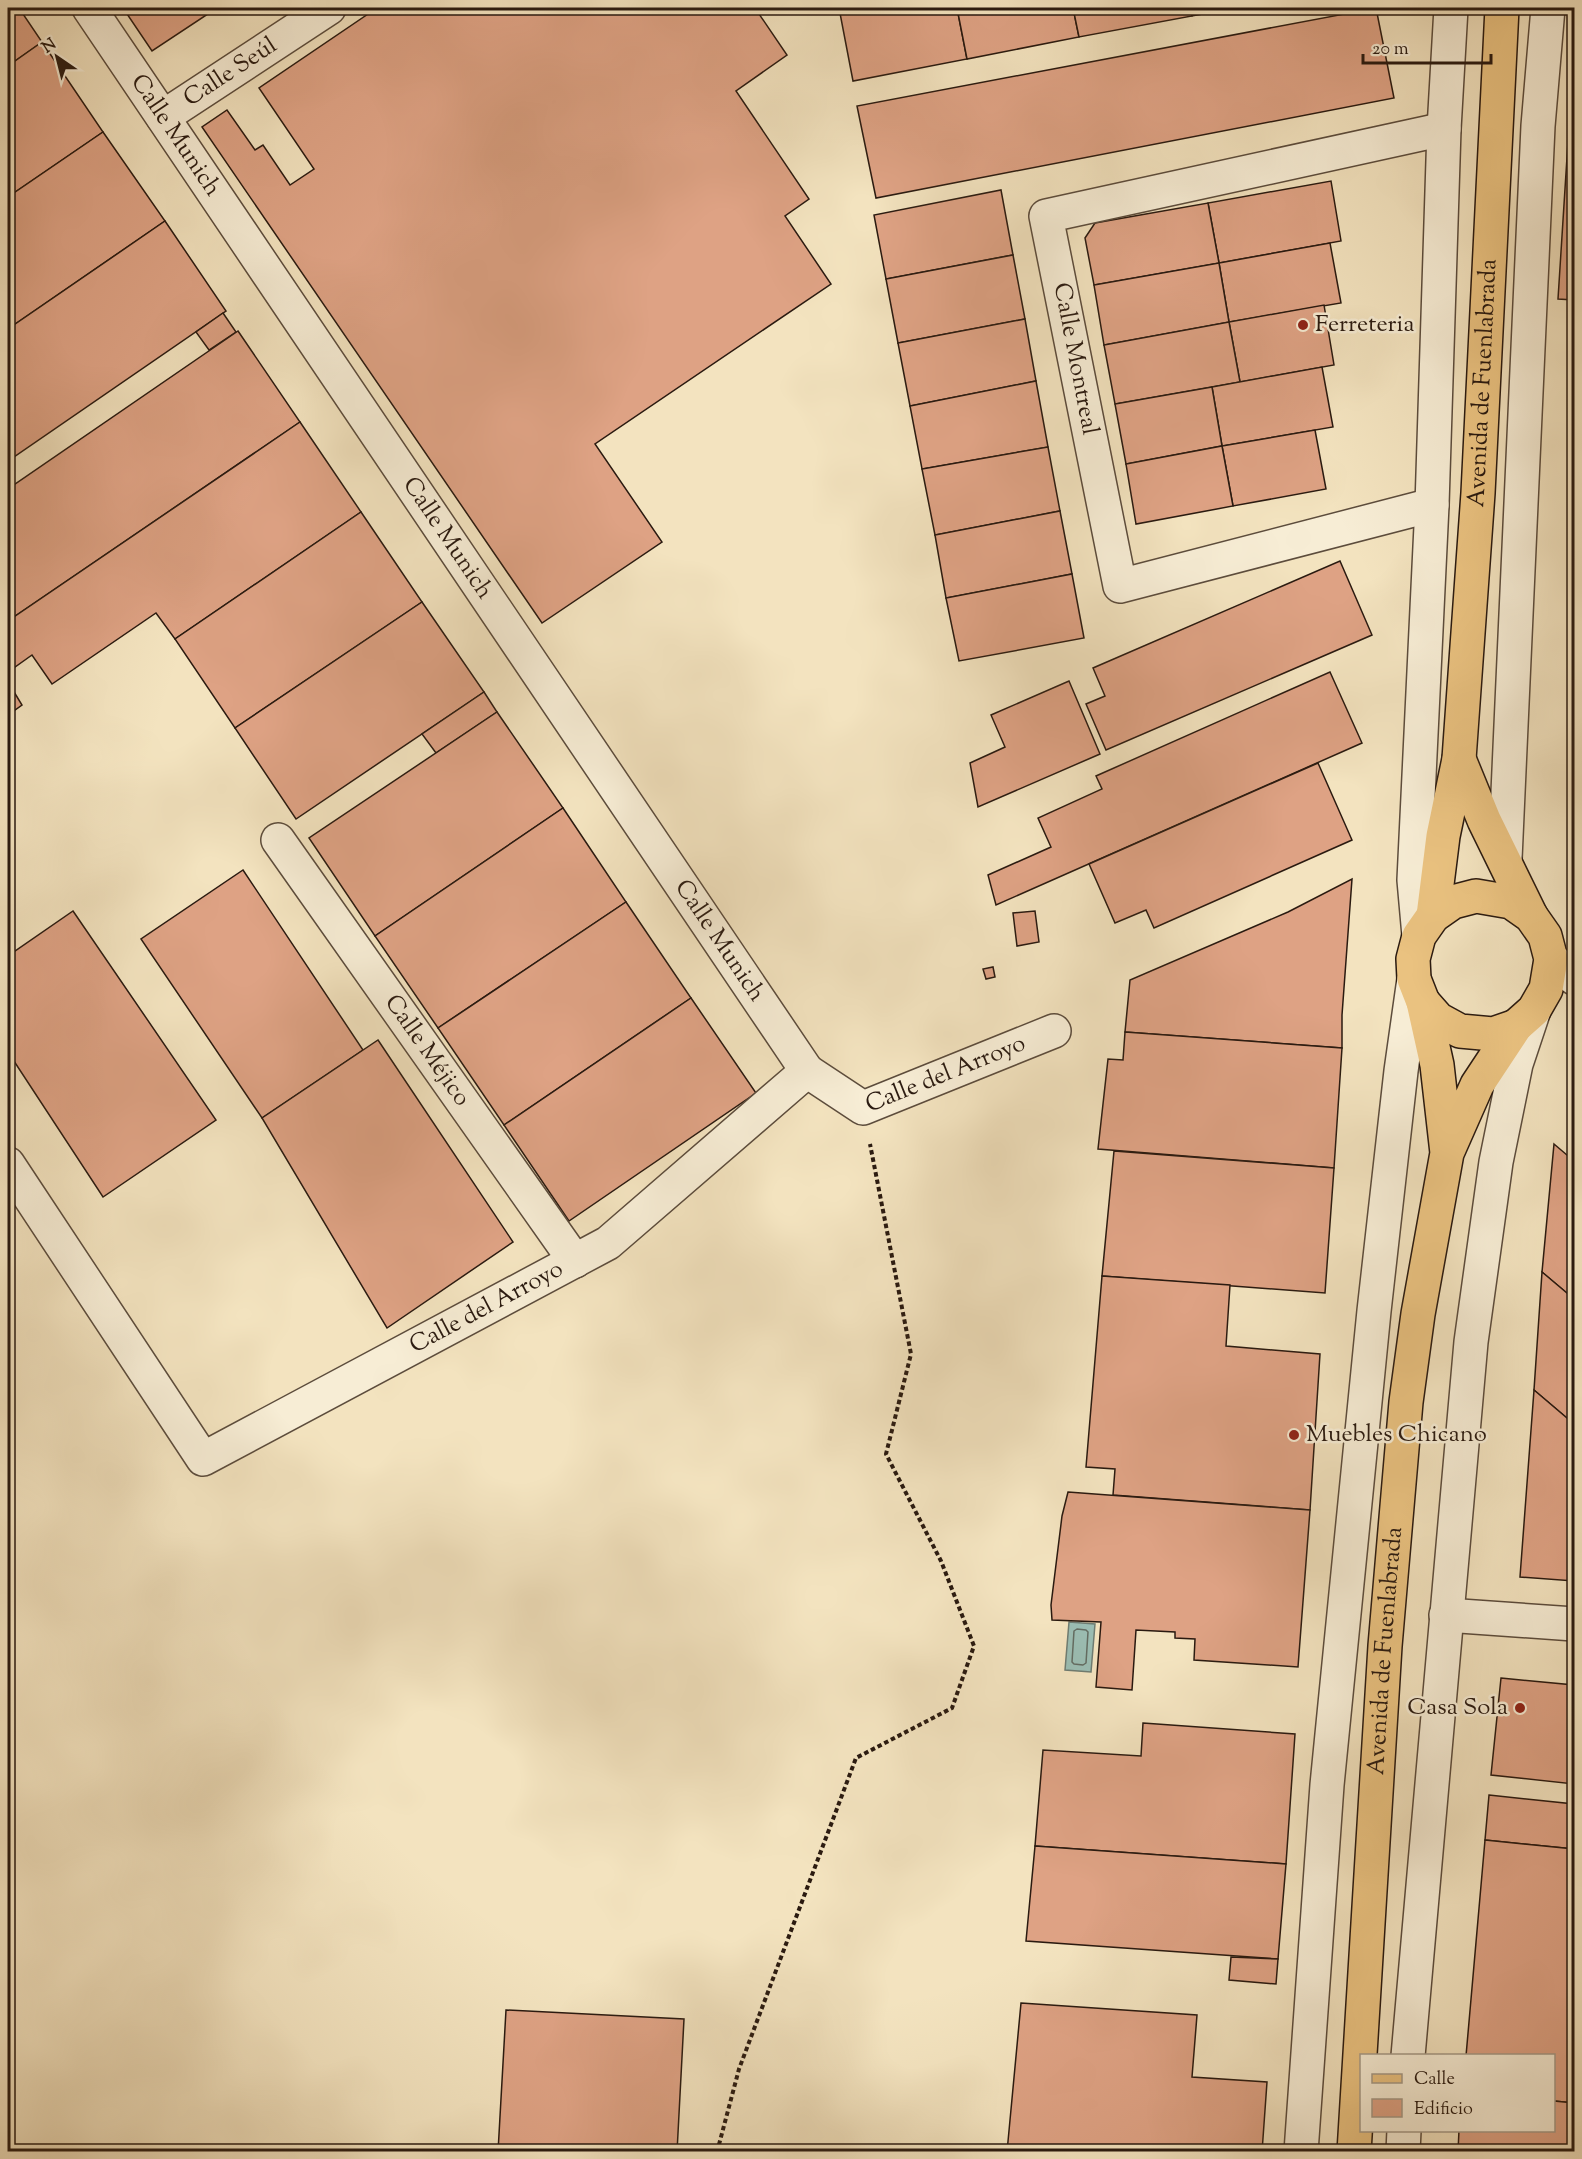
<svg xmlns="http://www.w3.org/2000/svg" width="1582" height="2159" font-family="'Sorts Mill Goudy',serif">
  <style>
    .water { fill: #9bbeb4; stroke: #6e7c72; stroke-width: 1.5 }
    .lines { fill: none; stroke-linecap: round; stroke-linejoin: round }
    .shore { stroke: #626c62; stroke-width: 1.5 }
    .building { fill: #dea284; stroke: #2a1a10; stroke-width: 1.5 }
    .minor-casing { stroke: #5c4c3c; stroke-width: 36 }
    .major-casing { stroke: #2a1a10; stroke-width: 36 }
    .path { stroke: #2a1a10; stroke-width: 4; stroke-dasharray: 4.5 3; stroke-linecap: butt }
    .minor { stroke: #f7edd5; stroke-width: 33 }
    .major { stroke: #eac280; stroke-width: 33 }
    .poi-dot { fill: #8f2418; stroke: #f7edd5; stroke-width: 2 }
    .labels { text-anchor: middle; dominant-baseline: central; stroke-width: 5; stroke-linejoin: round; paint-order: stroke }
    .street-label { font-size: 24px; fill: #2a1a10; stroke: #f7edd5 }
    .poi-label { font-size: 24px; fill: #2a1a10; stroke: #f7edd5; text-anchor: start }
  </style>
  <rect width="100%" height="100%" fill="#f3e3bf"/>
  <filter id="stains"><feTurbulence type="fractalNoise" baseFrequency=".00333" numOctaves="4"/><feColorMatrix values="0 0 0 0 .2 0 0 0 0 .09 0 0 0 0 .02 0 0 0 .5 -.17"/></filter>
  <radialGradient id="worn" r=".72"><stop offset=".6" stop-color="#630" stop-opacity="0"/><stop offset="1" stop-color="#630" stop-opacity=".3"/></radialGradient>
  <path class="water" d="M1069,1622L1095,1624L1091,1672L1065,1670Z"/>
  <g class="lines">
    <path class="shore" d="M1077,1629L1086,1630L1088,1632L1086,1663L1083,1665L1074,1664L1072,1662L1074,1631Z"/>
  </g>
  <g class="building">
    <path d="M8,8H19L42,42L8,66Z"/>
    <path d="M123,8H217L152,51Z"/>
    <path d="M377,8H755L787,55L736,91L809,199L785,216L831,284L595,444L662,542L542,623L202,127L227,110L255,150L263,145L290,185L314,169L259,88Z"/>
    <path d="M839,8H957L967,59L853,81Z"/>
    <path d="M957,8H1073L1079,37L967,59Z"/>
    <path d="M1073,8H1190L1192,16L1079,37Z"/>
    <path d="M1190,8H1237L1192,16Z"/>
    <path d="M1376,8L1394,98L876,198L857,106Z"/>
    <path d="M42,42L103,132L8,197V66Z"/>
    <path d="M1574,47V300L1558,299Z"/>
    <path d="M103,132L165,221L8,329V197Z"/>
    <path d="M1331,181L1341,241L1219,263L1208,203Z"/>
    <path d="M1001,190L1013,255L886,279L874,215Z"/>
    <path d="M1208,203L1219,263L1094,285L1085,238L1095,223Z"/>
    <path d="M165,221L226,311L8,461V329Z"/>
    <path d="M1330,243L1341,303L1229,322L1219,263Z"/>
    <path d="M1013,255L1025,319L898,343L886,279Z"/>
    <path d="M1219,263L1229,322L1104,345L1094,285Z"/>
    <path d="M1324,305L1334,365L1240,382L1229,322Z"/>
    <path d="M223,313L236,332L209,350L196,332Z"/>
    <path d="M1025,319L1036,381L910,406L898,343Z"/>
    <path d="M1229,322L1240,382L1115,404L1104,345Z"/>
    <path d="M238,331L300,422L8,621V489Z"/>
    <path d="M1322,367L1333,427L1222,446L1212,387Z"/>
    <path d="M1036,381L1048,447L922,469L910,406Z"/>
    <path d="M1212,387L1222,446L1126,464L1115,404Z"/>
    <path d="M300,422L361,512L175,639L156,613L52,684L32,655L8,672V621Z"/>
    <path d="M1315,430L1326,489L1233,506L1222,446Z"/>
    <path d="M1222,446L1233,506L1136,524L1126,464Z"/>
    <path d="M1048,447L1060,511L935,535L922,469Z"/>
    <path d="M1060,511L1072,574L946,598L935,535Z"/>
    <path d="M361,512L422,602L235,728L175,639Z"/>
    <path d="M1340,561L1372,635L1106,750L1086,704L1105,696L1093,668Z"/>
    <path d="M1072,574L1084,638L959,661L946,598Z"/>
    <path d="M422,602L484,692L296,819L235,728Z"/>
    <path d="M1330,672L1362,743L996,905L988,875L1051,847L1038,818L1102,789L1096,776Z"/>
    <path d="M1069,681L1100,754L978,807L970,763L1005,747L991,715Z"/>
    <path d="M8,682L22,705L8,715Z"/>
    <path d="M484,692L497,712L436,753L422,734Z"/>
    <path d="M497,712L563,808L375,936L309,838Z"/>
    <path d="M1318,763L1352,840L1154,928L1146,910L1115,923L1089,864Z"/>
    <path d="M563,808L626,902L438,1028L375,936Z"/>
    <path d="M243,870L363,1050L262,1118L141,939Z"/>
    <path d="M1352,879L1342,1015V1048L1125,1032L1130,980L1288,912Z"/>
    <path d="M626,902L691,998L504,1125L438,1028Z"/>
    <path d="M73,911L216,1120L103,1197L8,1052V956Z"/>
    <path d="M1035,911L1039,942L1017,946L1013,913Z"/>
    <path d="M993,967L995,977L986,979L983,969Z"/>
    <path d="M691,998L756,1093L569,1221L504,1125Z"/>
    <path d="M1125,1032L1342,1048L1334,1168L1098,1149L1108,1059L1123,1060Z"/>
    <path d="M378,1040L513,1242L387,1328L262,1118Z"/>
    <path d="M1554,1144L1574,1161V1299L1542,1272Z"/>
    <path d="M1114,1151L1334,1168L1325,1293L1102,1276Z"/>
    <path d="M1542,1272L1574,1299V1424L1534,1390Z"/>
    <path d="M1102,1276L1230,1285L1226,1346L1320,1354L1310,1510L1113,1495L1115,1469L1086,1467Z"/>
    <path d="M1534,1390L1574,1424V1581L1520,1577Z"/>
    <path d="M1068,1492L1310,1510L1298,1667L1194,1660L1195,1639L1175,1638V1632L1136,1630L1132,1690L1096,1687L1101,1622L1052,1620L1051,1605L1062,1516Z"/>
    <path d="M1501,1678L1574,1685V1784L1491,1775Z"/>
    <path d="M1143,1723L1295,1734L1286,1864L1035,1846L1043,1750L1141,1756Z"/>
    <path d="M1489,1795L1574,1804V1849L1485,1840Z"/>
    <path d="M1485,1840L1574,1849V2103L1554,2101V2056H1466Z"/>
    <path d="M1035,1846L1286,1864L1278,1959L1026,1941Z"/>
    <path d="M1231,1957L1278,1959L1276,1984L1229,1980Z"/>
    <path d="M1021,2003L1197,2015L1192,2077L1267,2082L1262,2152H1007Z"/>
    <path d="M506,2010L684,2019L677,2152H498Z"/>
    <path d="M1554,2101L1574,2103V2152H1458L1459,2130H1554Z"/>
  </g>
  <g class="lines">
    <g class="minor-casing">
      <g id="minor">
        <path id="s1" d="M89,8L807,1071"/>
        <path id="s2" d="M163,117L329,8"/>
        <path d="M1432,505L1120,586L1046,216L1444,129"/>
        <path id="s3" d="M278,840L575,1261"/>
        <path d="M1505,859L1538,126L1548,8"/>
        <path d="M1419,936L1414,880L1432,505L1444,129L1451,8"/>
        <path d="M1551,959L1574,978"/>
        <path id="s4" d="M8,1164L203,1459L608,1243L807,1071L863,1108L1054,1031"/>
        <path d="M1446,1615L1574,1624"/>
        <path d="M1408,2056L1471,1342L1496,1162L1516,1064L1534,1010"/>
        <path d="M1301,2152L1327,1785L1374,1311L1401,1071L1414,979"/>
        <path d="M1403,2152L1404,2130"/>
      </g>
    </g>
    <g class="major-casing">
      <g id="major">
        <path d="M1459,759L1484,820L1531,916"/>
        <path id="s5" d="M1433,916L1443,836L1459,759L1478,493L1502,8"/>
        <path d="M1423,1002L1438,1019L1460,1031L1493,1034L1516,1026"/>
        <path id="s6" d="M1354,2152L1385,1646L1406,1402L1418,1314L1447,1153L1477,1085L1516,1026L1534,1010L1546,989L1551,959L1545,936L1531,916L1511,902L1476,896L1453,902L1433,916L1419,936L1413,959L1414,979L1423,1002L1437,1065L1447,1153"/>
      </g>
    </g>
    <path class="path" d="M717,2152L739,2069L856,1758L952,1708L974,1646L941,1561L886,1454L911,1354L870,1144"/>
    <use href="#minor" class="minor"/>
    <use href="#major" class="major"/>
  </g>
  <g class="poi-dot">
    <circle cx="1303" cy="325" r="6"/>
    <circle cx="1294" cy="1435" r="6"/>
    <circle cx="1520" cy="1708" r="6"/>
  </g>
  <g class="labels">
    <g class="street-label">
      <text stroke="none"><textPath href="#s2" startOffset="81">Calle Seúl</textPath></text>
      <text stroke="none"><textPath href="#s1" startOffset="154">Calle Munich</textPath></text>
      <text transform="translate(1075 359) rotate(79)">Calle Montreal</text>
      <text stroke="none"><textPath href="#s5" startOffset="536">Avenida de Fuenlabrada</textPath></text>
      <text stroke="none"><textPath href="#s1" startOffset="640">Calle Munich</textPath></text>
      <text stroke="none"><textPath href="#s1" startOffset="1126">Calle Munich</textPath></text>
      <text stroke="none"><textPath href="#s3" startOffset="258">Calle Méjico</textPath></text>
      <text stroke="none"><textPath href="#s4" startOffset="1232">Calle del Arroyo</textPath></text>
      <text stroke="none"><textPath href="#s4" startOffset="675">Calle del Arroyo</textPath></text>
      <text stroke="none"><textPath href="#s6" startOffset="502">Avenida de Fuenlabrada</textPath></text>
    </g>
    <g class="poi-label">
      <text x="1315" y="325">Ferreteria</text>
      <text x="1306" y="1435">Muebles Chicano</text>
      <text x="1508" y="1708" text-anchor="end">Casa Sola</text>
    </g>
  </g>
  <rect width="1582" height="2159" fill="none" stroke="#f3e3bf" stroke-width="30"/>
  <rect x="9" y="9" width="1564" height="2141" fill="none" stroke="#2a1a10" stroke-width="3"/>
  <rect x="15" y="15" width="1552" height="2129" fill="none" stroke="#2a1a10" stroke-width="1.5"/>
  <rect x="1360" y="2054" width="195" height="78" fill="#f7edd5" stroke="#a59986" stroke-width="1.5"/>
  <rect x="1372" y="2074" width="30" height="9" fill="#eac280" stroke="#a59986" stroke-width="1.5"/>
  <text x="1414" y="2084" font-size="18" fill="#2a1a10">Calle</text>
  <rect x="1372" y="2099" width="30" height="18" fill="#dea284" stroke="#a59986" stroke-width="1.5"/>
  <text x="1414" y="2114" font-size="18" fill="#2a1a10">Edificio</text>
  <g transform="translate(57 57) rotate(325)" stroke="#f7edd5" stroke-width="4.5" paint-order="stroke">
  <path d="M0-4.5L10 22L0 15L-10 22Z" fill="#2a1a10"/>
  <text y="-9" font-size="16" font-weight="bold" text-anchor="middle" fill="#2a1a10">N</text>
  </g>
  <path d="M1363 54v9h128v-9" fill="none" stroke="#2a1a10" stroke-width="3"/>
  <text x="1372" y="54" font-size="18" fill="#2a1a10" stroke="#f7edd5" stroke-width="4.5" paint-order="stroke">20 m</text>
  <rect width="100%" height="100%" filter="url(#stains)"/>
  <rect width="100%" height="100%" fill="url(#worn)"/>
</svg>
